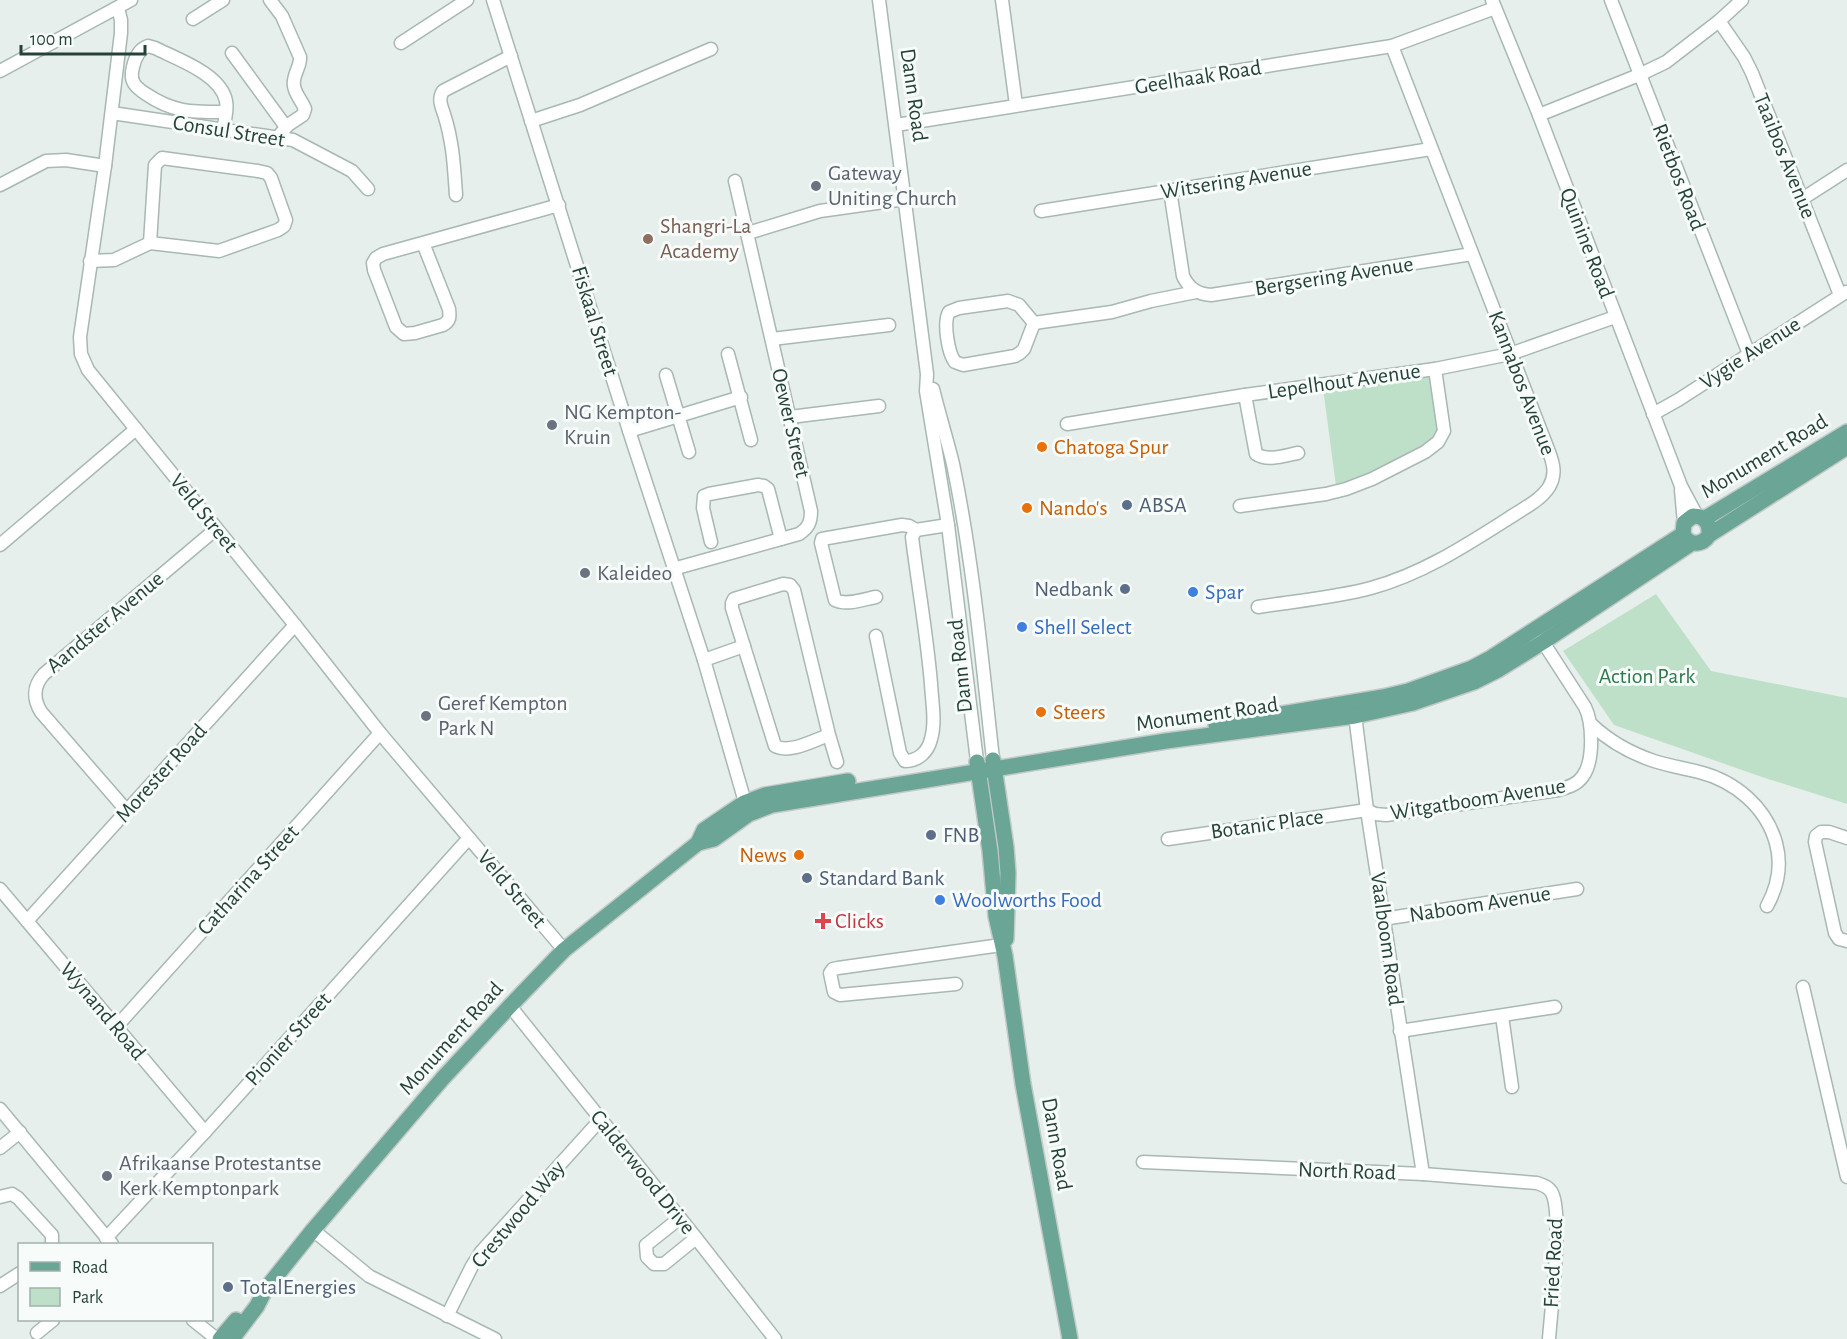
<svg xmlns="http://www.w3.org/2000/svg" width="1847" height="1339" font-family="'Alegreya Sans',sans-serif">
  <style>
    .green { fill: #bfe0c8 }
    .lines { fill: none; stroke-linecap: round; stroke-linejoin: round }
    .minor-casing { stroke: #a8b8b2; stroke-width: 15 }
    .major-casing { stroke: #c2cac8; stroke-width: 18 }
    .minor { stroke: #fff; stroke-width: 12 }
    .major { stroke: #6aa596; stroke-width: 15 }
    .worship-dot { fill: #6b7280; stroke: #f7fbf9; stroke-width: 2 }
    .education-dot { fill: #8d6e63; stroke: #f7fbf9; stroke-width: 2 }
    .food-dot { fill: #e8710a; stroke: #f7fbf9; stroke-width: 2 }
    .service-dot { fill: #5c6f8a; stroke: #f7fbf9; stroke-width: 2 }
    .shop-dot { fill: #3f7fe0; stroke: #f7fbf9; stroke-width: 2 }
    .health-dot { fill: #e0444e; stroke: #f7fbf9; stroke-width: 2 }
    .labels { text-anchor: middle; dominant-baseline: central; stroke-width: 6; stroke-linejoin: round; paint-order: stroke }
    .street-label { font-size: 22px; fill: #24423a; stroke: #f7fbf9 }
    .worship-label { font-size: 22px; fill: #5b616d; stroke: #f7fbf9; text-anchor: start }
    .education-label { font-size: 22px; fill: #785e54; stroke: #f7fbf9; text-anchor: start }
    .food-label { font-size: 22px; fill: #c56008; stroke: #f7fbf9; text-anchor: start }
    .service-label { font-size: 22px; fill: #4e5e75; stroke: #f7fbf9; text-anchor: start }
    .shop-label { font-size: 22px; fill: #366cbe; stroke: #f7fbf9; text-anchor: start }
    .park-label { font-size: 22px; fill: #2d7a4b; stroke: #f7fbf9 }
    .health-label { font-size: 22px; fill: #be3a42; stroke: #f7fbf9; text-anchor: start }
  </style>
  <rect width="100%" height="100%" fill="#e6efeb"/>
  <g class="green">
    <path d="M1429,375L1432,378L1439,423L1438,434L1426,446L1363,478L1336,486L1323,388Z"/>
    <path d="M1656,594L1711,671L1847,698V804L1759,776L1614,725L1563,651Z"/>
  </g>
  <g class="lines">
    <g class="minor-casing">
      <g id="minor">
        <path d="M270,0L282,16L300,57C301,67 292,75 294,86C295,94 302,101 305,109L303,115L288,125L278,137"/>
        <path d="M493,0L632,440L704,660L747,809"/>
        <path d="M879,0L927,374L926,391L948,525L977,761"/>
        <path d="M1002,0L1016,105"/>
        <path d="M1492,0L1539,115L1681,486L1697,516"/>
        <path d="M1611,0L1749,354"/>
        <path d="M118,8L121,20V33L105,166L80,337L81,354L88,370L295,625L380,733L564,950"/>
        <path d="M193,19L223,0"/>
        <path d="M1719,21L1744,57L1752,73L1840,295"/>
        <path d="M401,43L467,0"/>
        <path d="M232,53L286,127"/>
        <path d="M0,71L131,0"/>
        <path d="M112,113L293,140L352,171L368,189"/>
        <path d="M1539,115L1639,75L1666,62L1719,21L1742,0"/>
        <path d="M531,121L580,105L711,49"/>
        <path d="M896,125L1392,46L1495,8"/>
        <path d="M223,129C225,120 228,110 226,101C221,74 177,59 155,48L148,46C139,49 135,58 133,67C129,81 135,87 146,94C174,113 193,112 226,112"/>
        <path d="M0,185L46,161L66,160L105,166"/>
        <path d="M1170,190L1183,276C1189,289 1198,294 1211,295L1472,254"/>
        <path d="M456,195C454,166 453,142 444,114C441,105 438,99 443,91L511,56"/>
        <path d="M1802,199L1847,170"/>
        <path d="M1041,211L1431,149"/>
        <path d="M748,233L820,211L905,199"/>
        <path d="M423,243L449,309C450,317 450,321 443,325L415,333L404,334L396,327L374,270L373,263L376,258L383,254L559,205"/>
        <path d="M90,261L114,260L150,243L219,251L278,230L284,226L286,220L271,178L267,173L258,171L162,158L155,165L150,243"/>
        <path d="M1008,301L1019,305L1034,323L1024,349L1020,353L1015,356L963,365L955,362C948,353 943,322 949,312L959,308Z"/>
        <path d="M1034,323L1112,312L1151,301L1196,292"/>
        <path d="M772,339L889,325"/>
        <path d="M728,354L751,440"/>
        <path d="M666,375L689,452"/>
        <path d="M933,389C939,414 947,439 953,464C973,561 982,660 993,759"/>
        <path d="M1245,395L1256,454C1268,462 1286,455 1298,453"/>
        <path d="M1653,414L1678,400L1846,292"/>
        <path d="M790,417L879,406"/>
        <path d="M1067,424L1245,395L1435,369L1510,354L1615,317"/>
        <path d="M629,431L741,397"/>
        <path d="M1681,490L1684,523"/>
        <path d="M1240,506L1326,494L1346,489L1372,479L1425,452L1438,442L1444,431L1435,369"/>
        <path d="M711,542L703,508L704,496L709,494L758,485L764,486L768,489L781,539"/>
        <path d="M0,545L136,429"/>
        <path d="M673,569L799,534C808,528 811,523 811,511L735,181"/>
        <path d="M876,597C864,599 846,606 835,600L821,543L822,539L902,525L909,526L916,530"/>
        <path d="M1258,607C1295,601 1334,598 1371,588C1422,574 1465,546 1509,518C1522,509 1540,501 1549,487C1556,475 1554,465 1549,452L1392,46"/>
        <path d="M876,636L900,753L905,761C918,761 928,752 931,739C936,722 932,702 931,684C927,635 918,586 912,537L916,530L948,525"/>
        <path d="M704,660L744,646"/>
        <path d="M1354,707L1367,810L1423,1174"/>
        <path d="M1591,724C1609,741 1630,753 1654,761C1669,766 1684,768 1699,772C1735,781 1766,807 1776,843C1782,865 1778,886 1767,906"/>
        <path d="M829,735C814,740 790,754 775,746L732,608V603L734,599L783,584L790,585L794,590L829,735L837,762"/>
        <path d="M1367,810L1375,814L1386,815L1558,790C1568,787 1577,785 1583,776C1594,761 1593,723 1585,707L1543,642L1540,640H1536"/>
        <path d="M127,811L41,712C33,699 33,686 44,674L216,529"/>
        <path d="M1847,838L1829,832H1821L1816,836L1815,842L1835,933L1839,939L1847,941"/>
        <path d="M1168,839L1367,810"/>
        <path d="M0,889L205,1132"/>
        <path d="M1383,919L1577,889"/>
        <path d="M27,921L295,625"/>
        <path d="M956,984L840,995L834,992L830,973L833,969L838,968L1001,945"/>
        <path d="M1803,987L1847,1177"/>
        <path d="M510,1006L696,1238L775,1339"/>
        <path d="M1502,1016L1512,1087"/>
        <path d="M117,1026L380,733"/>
        <path d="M1400,1031L1555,1007"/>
        <path d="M0,1109L112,1244"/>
        <path d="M0,1148L20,1132"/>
        <path d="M1143,1162L1423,1174L1537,1183C1543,1185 1549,1187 1552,1193C1563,1215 1551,1310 1549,1339"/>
        <path d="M0,1197L12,1194L18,1198L52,1235V1244"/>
        <path d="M680,1218L646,1245L647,1257L654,1264H664L696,1238"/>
        <path d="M313,1230L369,1276L495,1339"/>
        <path d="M106,1238L205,1132L469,838"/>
        <path d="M0,1286L20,1273"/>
        <path d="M447,1316L472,1266L481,1252L601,1119"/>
        <path d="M193,1320L213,1336"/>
        <path d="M37,1333L53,1320"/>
      </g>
    </g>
    <g class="major-casing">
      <g id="major">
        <path d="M1704,519L1847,432"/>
        <path d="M1709,535C1710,523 1705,516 1693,516L1684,523L1683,534C1689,546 1702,546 1709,535L1847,447"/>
        <path d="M1216,725L1383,697L1408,691L1472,668L1489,659L1683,534"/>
        <path d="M993,760L1006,847L1008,873L1006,939"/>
        <path d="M977,762L990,851L996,916L1005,956L1023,1084L1070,1339"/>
        <path d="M698,843L704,830L744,803L765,795L848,781"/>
        <path d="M220,1339L236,1320"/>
        <path d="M232,1339L257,1306L265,1290L313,1230L443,1078L510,1006L564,950L698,843L714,839L749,814L772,805L1166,741L1355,716L1413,703L1474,682L1498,670L1543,642L1692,543"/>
      </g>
    </g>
    <use href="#minor" class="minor"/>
    <use href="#major" class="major"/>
  </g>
  <g class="worship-dot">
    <circle cx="816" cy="186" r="6"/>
    <circle cx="552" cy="425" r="6"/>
    <circle cx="585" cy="573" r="6"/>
    <circle cx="426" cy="716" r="6"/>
    <circle cx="107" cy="1176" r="6"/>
  </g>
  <circle class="education-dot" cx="648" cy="239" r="6"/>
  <g class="food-dot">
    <circle cx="1042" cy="447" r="6"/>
    <circle cx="1027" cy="508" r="6"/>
    <circle cx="1041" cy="712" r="6"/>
    <circle cx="799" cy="855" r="6"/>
  </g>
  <g class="service-dot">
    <circle cx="1127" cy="505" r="6"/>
    <circle cx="1125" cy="589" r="6"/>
    <circle cx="931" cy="835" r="6"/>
    <circle cx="807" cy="878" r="6"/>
    <circle cx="228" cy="1287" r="6"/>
  </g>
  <g class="shop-dot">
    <circle cx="1193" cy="592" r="6"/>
    <circle cx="1022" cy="627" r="6"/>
    <circle cx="940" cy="900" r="6"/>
  </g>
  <path class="health-dot" d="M820 912h6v6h6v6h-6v6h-6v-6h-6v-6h6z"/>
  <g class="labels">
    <g class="street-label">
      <text transform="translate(1198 77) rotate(-9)">Geelhaak Road</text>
      <text transform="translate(914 95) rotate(82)">Dann Road</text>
      <text transform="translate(229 131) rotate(9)">Consul Street</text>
      <text transform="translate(1785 156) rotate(68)">Taaibos Avenue</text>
      <text transform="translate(1679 177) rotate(69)">Rietbos Road</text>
      <text transform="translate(1236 180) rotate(-9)">Witsering Avenue</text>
      <text transform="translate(1587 243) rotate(69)">Quinine Road</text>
      <text transform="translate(1334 276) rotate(-9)">Bergsering Avenue</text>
      <text transform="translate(595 321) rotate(73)">Fiskaal Street</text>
      <text transform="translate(1750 353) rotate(-33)">Vygie Avenue</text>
      <text transform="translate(1344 381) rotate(-8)">Lepelhout Avenue</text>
      <text transform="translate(1522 383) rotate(69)">Kannabos Avenue</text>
      <text transform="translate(791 423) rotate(77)">Oewer Street</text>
      <text transform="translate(1764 456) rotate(-31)">Monument Road</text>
      <text transform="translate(204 513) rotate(51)">Veld Street</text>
      <text transform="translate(105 622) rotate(-40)">Aandster Avenue</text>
      <text transform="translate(960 666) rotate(-96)">Dann Road</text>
      <text transform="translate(1207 714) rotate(-8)">Monument Road</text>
      <text transform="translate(161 773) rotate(-48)">Morester Road</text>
      <text transform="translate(1478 799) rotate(-9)">Witgatboom Avenue</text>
      <text transform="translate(1267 824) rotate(-8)">Botanic Place</text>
      <text transform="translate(248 880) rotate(-48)">Catharina Street</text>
      <text transform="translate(512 889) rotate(50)">Veld Street</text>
      <text transform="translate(1480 904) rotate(-9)">Naboom Avenue</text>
      <text transform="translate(1387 939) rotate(82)">Vaalboom Road</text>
      <text transform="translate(103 1011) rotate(50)">Wynand Road</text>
      <text transform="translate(451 1038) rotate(-48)">Monument Road</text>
      <text transform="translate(288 1039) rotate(-48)">Pionier Street</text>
      <text transform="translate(1057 1144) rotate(80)">Dann Road</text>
      <text transform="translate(1347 1171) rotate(2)">North Road</text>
      <text transform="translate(643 1172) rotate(51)">Calderwood Drive</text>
      <text transform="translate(518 1214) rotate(-50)">Crestwood Way</text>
      <text transform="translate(1553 1263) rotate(-87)">Fried Road</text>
    </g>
    <g class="worship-label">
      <text x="828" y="173">Gateway<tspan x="828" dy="25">Uniting Church</tspan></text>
      <text x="564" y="412">NG Kempton-<tspan x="564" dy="25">Kruin</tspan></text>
      <text x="597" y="573">Kaleideo</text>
      <text x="438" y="703">Geref Kempton<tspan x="438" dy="25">Park N</tspan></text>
      <text x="119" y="1163">Afrikaanse Protestantse<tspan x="119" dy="25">Kerk Kemptonpark</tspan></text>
    </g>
    <g class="education-label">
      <text x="660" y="226">Shangri-La<tspan x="660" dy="25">Academy</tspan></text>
    </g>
    <g class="food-label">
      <text x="1054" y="447">Chatoga Spur</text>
      <text x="1039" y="508">Nando's</text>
      <text x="1053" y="712">Steers</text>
      <text x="787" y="855" text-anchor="end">News</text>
    </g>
    <g class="service-label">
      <text x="1139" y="505">ABSA</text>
      <text x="1113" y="589" text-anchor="end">Nedbank</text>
      <text x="943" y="835">FNB</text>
      <text x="819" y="878">Standard Bank</text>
      <text x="240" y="1287">TotalEnergies</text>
    </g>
    <g class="shop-label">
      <text x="1205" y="592">Spar</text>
      <text x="1034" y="627">Shell Select</text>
      <text x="952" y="900">Woolworths Food</text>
    </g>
    <g class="park-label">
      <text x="1647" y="676">Action Park</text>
    </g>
    <g class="health-label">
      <text x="835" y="921">Clicks</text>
    </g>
  </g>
  <rect x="18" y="1243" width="195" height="78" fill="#f7fbf9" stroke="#a3b1ad" stroke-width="1.5"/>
  <rect x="30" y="1262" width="30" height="9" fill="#6aa596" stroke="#a3b1ad" stroke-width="1.5"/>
  <text x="72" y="1273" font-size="18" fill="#24423a">Road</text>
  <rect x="30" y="1288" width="30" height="18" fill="#bfe0c8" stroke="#a3b1ad" stroke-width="1.5"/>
  <text x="72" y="1303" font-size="18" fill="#24423a">Park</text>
  <path d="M21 45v9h124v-9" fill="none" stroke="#24423a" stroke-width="3"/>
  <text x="30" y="45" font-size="18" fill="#24423a" stroke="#f7fbf9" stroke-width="4.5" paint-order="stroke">100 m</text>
</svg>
